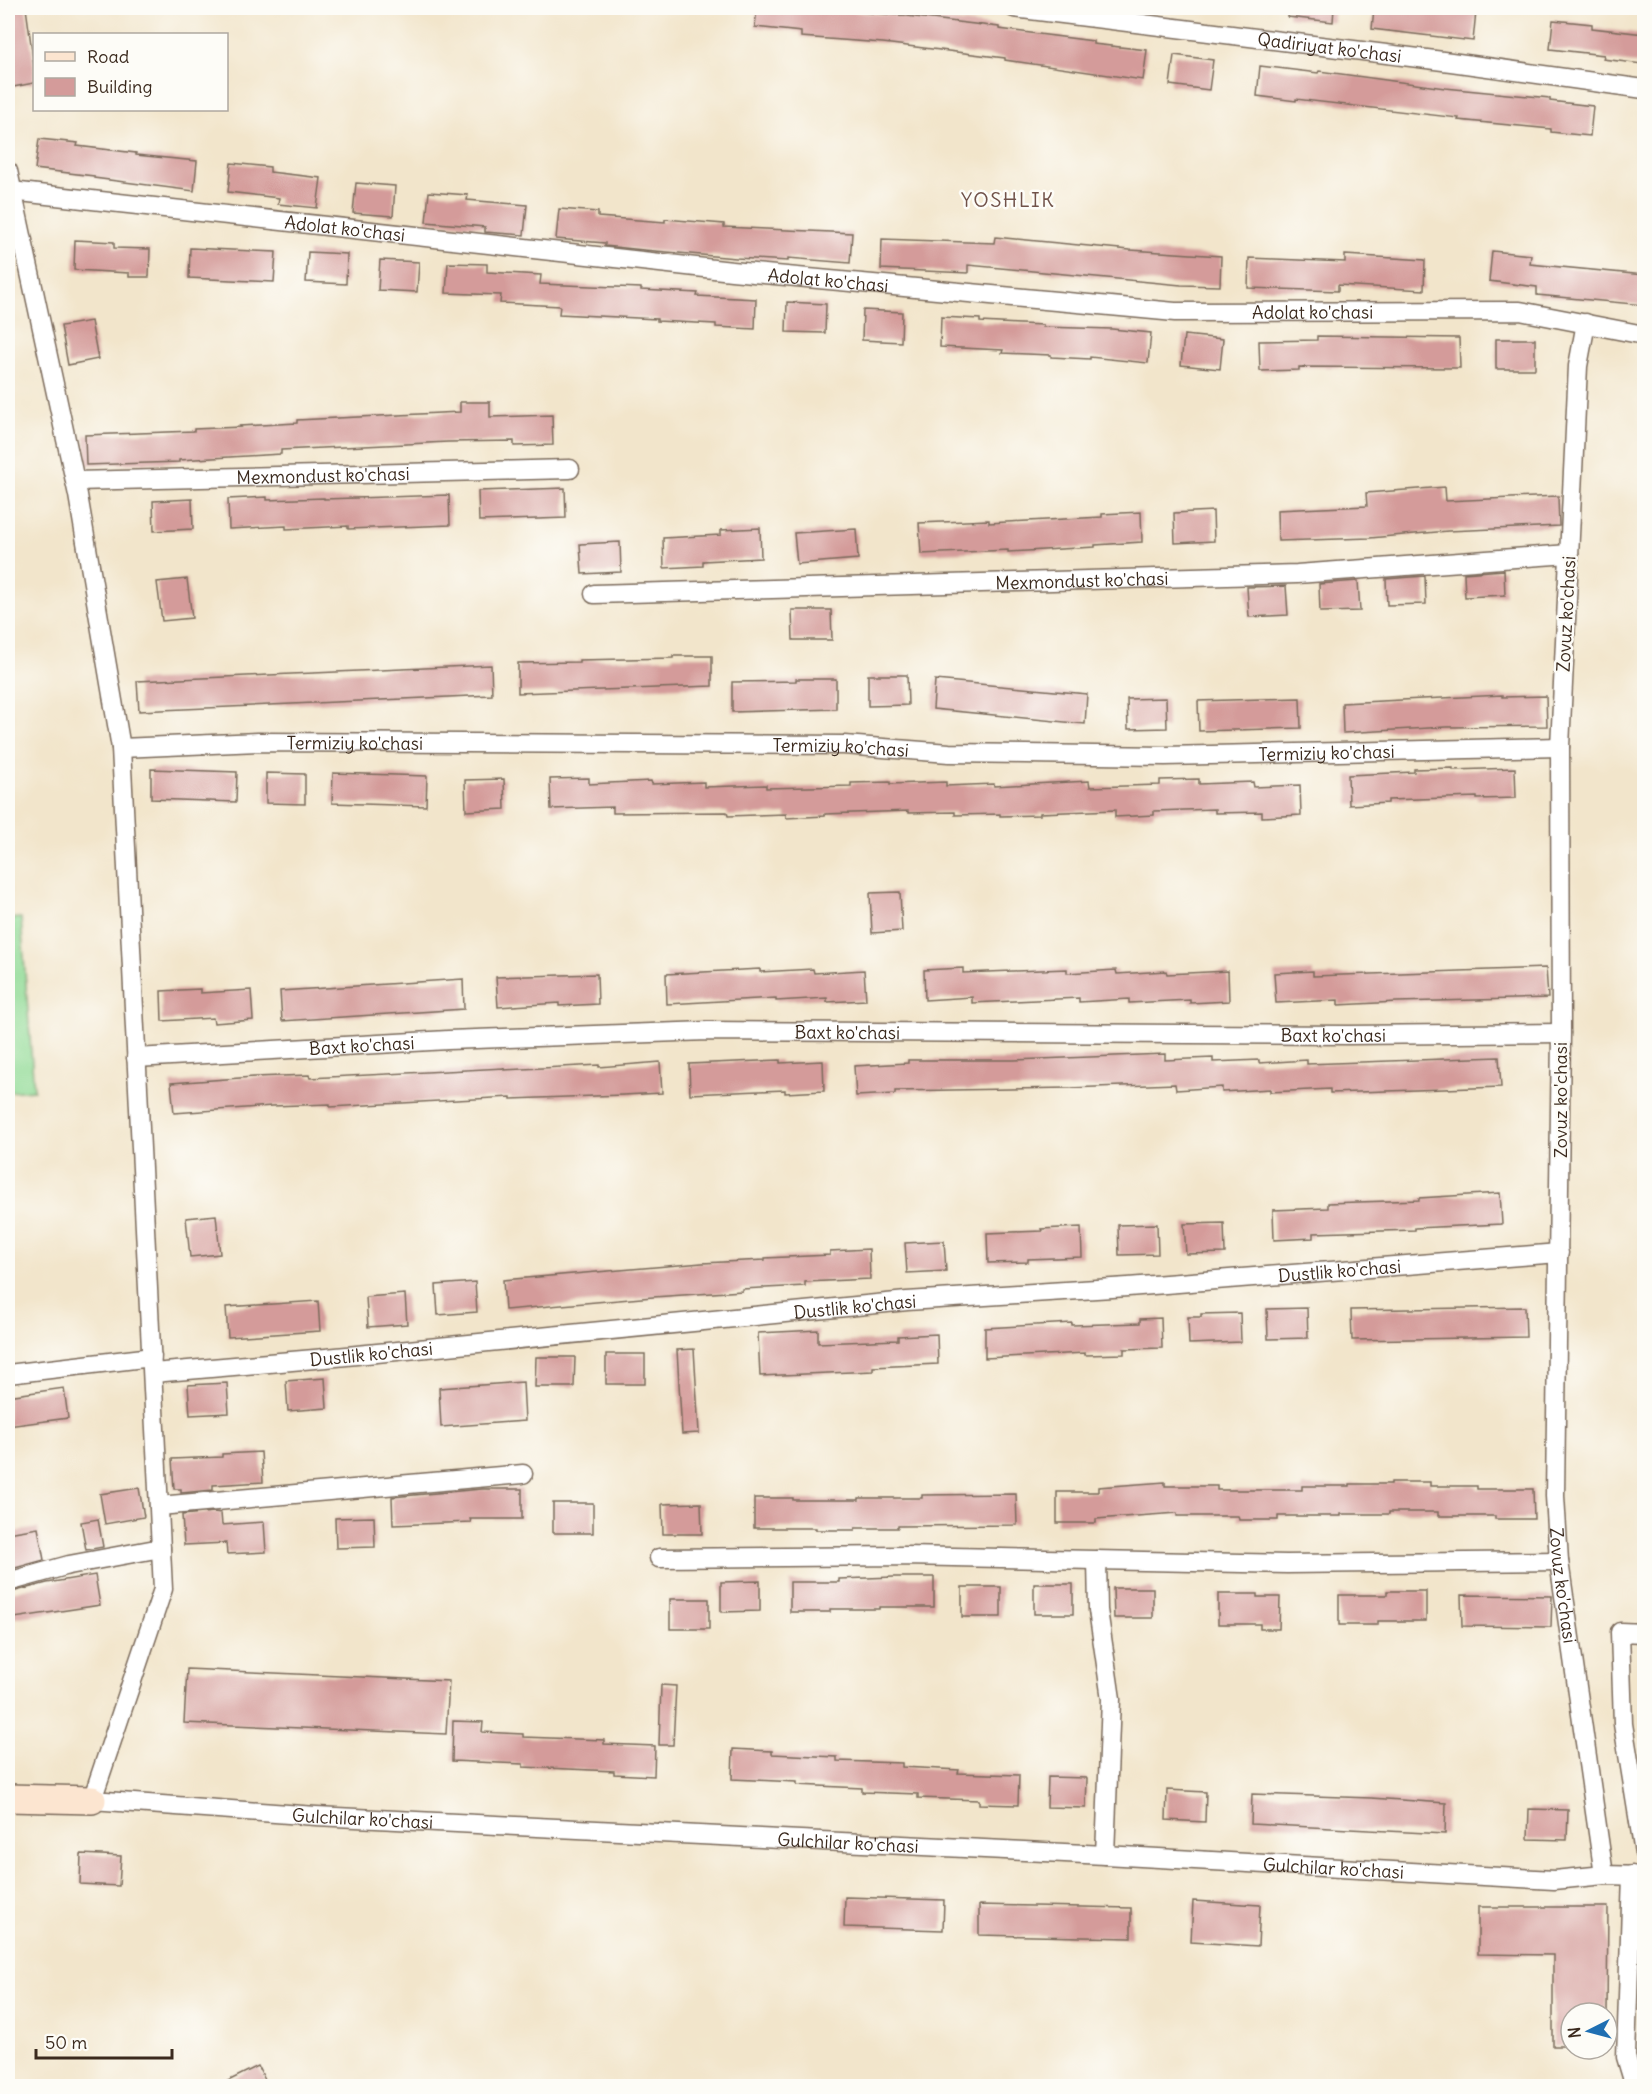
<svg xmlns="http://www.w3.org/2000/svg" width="1652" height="2094" font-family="Delius,sans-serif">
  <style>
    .green { fill: #92db97; stroke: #66825a; stroke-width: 1.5 }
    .building { fill: #d49b9a }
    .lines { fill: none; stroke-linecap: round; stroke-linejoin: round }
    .street-casing { stroke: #7b6b5b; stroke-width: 21 }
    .secondary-casing { stroke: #7b6b5b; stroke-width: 30 }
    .street { stroke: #fff; stroke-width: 18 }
    .secondary { stroke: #fce5d0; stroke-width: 27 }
    .labels { text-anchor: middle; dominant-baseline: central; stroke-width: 5; stroke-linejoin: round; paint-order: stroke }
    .street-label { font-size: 18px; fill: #3b2a1e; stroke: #fdfcf7 }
    .neighbourhood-label { font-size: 20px; letter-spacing: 1.5px; fill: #715249; stroke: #fdfcf7 }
  </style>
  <rect width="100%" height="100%" fill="#fdfcf7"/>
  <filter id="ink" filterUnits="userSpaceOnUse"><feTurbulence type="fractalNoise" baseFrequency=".0167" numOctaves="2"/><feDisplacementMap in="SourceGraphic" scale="12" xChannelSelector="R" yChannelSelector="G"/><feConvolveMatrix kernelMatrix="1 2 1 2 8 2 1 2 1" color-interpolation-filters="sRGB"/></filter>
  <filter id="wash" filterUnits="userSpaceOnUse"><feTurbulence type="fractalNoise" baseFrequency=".008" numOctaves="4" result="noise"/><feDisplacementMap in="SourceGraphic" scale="24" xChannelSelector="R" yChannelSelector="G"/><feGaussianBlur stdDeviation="1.35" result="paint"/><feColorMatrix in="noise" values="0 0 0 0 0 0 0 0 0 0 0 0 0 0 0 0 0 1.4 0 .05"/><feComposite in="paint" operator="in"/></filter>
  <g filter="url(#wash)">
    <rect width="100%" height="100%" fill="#f2e5cb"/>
    <path class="green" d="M21,918L34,1090L8,1092V919Z"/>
    <g id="blocks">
      <g class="building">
        <path d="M8,8H26L34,66V83L8,88Z"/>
        <path d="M757,8H812L907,16L999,27V29L1093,41V44L1147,50L1143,80L1005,60V58L883,43L801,37V32L755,27Z"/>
        <path d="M1289,8H1334L1333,22L1288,17Z"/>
        <path d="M1374,8H1443L1476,11L1473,41L1372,29Z"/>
        <path d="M1553,20L1592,24V28L1644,34L1642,64L1603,59L1604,55L1550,49Z"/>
        <path d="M1174,55L1213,60L1209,90L1170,85Z"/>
        <path d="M1260,66L1318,73L1319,71L1445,88L1550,98V101L1593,106L1590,136L1551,132V129L1458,120L1459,118L1296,99V101L1257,96Z"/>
        <path d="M39,139L78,143L77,146L136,153V155L197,161L194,191L94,178V176L35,169Z"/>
        <path d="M231,163L270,167V172L321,178L317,208L278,204L279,198L228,192Z"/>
        <path d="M356,183L395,186L393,216L353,213Z"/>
        <path d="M429,192L468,195L467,200L527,205L524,235L485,232V227L426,222Z"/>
        <path d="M559,209L598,212V217L665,222V219L724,224V227L852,233L850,263L788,258V261L736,258L644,250L605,246V243L556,239Z"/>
        <path d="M995,237L1130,250L1221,256L1220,286L1181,285L968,265V273L881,269L882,239L994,243Z"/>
        <path d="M75,240L114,242V248L150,249L149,277H129V273L74,270Z"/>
        <path d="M190,248L276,252L274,282L189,278Z"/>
        <path d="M1492,251L1531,255L1530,264L1644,275V305L1537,295V287L1489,281Z"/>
        <path d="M308,252L347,254L346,284L306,282Z"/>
        <path d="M1345,255L1425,260L1424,290L1338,285V291L1248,288L1249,258L1345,262Z"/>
        <path d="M380,260L419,262L417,292L378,290Z"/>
        <path d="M448,263L487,264V272L541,275L540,284L641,288V290L698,293L697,296L756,299L755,329L716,327V324L657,321V319L559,314L560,306L500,303L501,295L446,293Z"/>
        <path d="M787,302L826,304L825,333L786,332Z"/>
        <path d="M863,310L902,312L901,342L862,340Z"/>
        <path d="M941,317L980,319V322L1043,325V327L1112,329L1151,333L1148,363L1090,357V359L1051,357V355L1002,353L1003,350L940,347Z"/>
        <path d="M91,321L98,359L68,365L61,326Z"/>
        <path d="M1184,335L1223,339L1220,369L1181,365Z"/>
        <path d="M1317,336L1459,338L1460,368L1299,367V370L1260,371L1259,341L1317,340Z"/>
        <rect x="1496" y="339" width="39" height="30"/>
        <path d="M460,402H490V417L552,415L553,445L514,446V441L448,442L281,450V454L179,460V462L86,465L85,435L194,431V429L241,427L240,426L297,423V420L460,412Z"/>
        <path d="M1445,487L1446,501L1558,496L1559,526L1448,531L1370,538L1278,541L1277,510L1367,506L1366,493Z"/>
        <path d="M565,488L566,518L479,521L478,491Z"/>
        <path d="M449,495L450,525L348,529V526L286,529V526L229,529L228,499L267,497V500L324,498V499Z"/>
        <path d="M192,499L193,529L154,531L153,501Z"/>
        <path d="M1213,511L1214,541L1175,543L1174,513Z"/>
        <path d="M1141,512L1142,542L1095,545V547L1008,552V550L921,554L919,523L989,520V523L1102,517V514Z"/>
        <path d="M760,528L761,558L703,561V566L664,568L663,538L721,535V530Z"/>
        <path d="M856,529L858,559L797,564L794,533Z"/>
        <path d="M620,542L621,572L582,574L580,544Z"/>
        <path d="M1504,570L1505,595L1465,597L1464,573Z"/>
        <path d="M1425,576L1426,604L1387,605L1386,579Z"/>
        <path d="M187,579L192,618L162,621L157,582Z"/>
        <path d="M1358,581L1360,611L1320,612L1319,584Z"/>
        <path d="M1286,586L1288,615L1249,617L1247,587Z"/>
        <path d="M792,610H831L832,640H793Z"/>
        <path d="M673,656H712V686L518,693V663L579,662V660L673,658Z"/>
        <path d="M491,665L492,695L139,711L137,681Z"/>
        <path d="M868,675H907L908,705L868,706Z"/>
        <path d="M796,679H836V709L732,712V682L796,681Z"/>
        <path d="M935,680L1087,694L1085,724L933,709Z"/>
        <path d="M1502,695V697L1546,696L1547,726L1446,727L1343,733L1342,703Z"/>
        <path d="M1166,698L1167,728L1128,729L1127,699Z"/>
        <path d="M1300,698L1301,728L1199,731L1198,701Z"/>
        <path d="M1453,768V770L1515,768L1516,798L1477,799V797L1388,800V803L1349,805L1348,775L1414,772V769Z"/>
        <path d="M151,769L237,772L236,802L151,799Z"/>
        <path d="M266,773L305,774V804L266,803Z"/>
        <path d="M333,773L427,776L426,806L332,803Z"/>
        <path d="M589,778V784L651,781L652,784L704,782V787L766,785V788L851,786V783L890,782V784L946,782V786L994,784V786L1089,781L1090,787L1160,785V780L1199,779V784L1253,782L1254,787L1300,785L1301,815L1262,817V812L1215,813V809L1154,811V815L1115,817V810L1040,813V815L1000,816V814L955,815V812L908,813V811L825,814V816L786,818V814L728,816L727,812L613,813V807L551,809L550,779Z"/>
        <path d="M504,779L505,809L466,811L465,780Z"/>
        <path d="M900,892L902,931L872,933L870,893Z"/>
        <path d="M963,968V973L1067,969V973L1116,970L1117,974L1166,971L1167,974L1228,971L1229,1001L1190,1003V1000L1129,1003V999L1079,1002V998L972,1003V997L925,1000L924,970Z"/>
        <path d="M1546,968L1548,998L1397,1002L1338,1005V1000L1276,1003L1274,973L1313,971V976Z"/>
        <path d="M760,969V972L813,969L814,973L864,970L866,1000L827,1002V998L776,1001V998L667,1004L666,974Z"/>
        <path d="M597,974L598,1004L559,1006V1003L498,1007L496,977Z"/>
        <path d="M463,979L464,1009L282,1021L280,991Z"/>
        <path d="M200,989V993L251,990L253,1020L214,1023L213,1018L162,1021L161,991Z"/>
        <path d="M1165,1054V1060L1213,1058V1062L1259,1060V1063L1307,1060V1064L1499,1057L1501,1087L1330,1093V1089L1270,1092V1089L1222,1092V1087L1176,1090L1175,1084L1069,1088L895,1091V1094L856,1096L854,1066L908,1063V1060H1014Z"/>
        <path d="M780,1060V1063L823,1061L824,1091L785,1093V1090L690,1094L689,1064Z"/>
        <path d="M660,1062L662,1093L623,1095L511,1099V1097L330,1107V1104L272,1106L174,1113L171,1083L254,1077L309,1075L310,1078L504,1068V1070L599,1065V1067Z"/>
        <path d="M1500,1193L1502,1224L1415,1228V1230L1313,1233V1238L1274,1240L1273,1210L1328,1208V1203L1419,1200V1198Z"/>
        <path d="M216,1215L220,1254L190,1257L186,1218Z"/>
        <path d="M1224,1223L1225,1253L1186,1254L1184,1224Z"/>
        <path d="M1157,1224L1158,1254L1119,1255L1118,1225Z"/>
        <path d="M1081,1227L1082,1257L1028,1259V1262L988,1263L987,1233L1042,1231L1041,1229Z"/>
        <path d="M944,1241L946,1271L907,1273L905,1243Z"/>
        <path d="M869,1249L870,1279L805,1282V1286L742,1289V1291L653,1297L505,1310L503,1280L702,1263L765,1260V1258L830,1255V1251Z"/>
        <path d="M475,1282L477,1312L438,1315L436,1285Z"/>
        <path d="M405,1294L407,1324L368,1327L366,1297Z"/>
        <path d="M318,1301L320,1331L228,1337L226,1307Z"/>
        <path d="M1525,1307L1526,1337L1352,1340L1351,1310Z"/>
        <path d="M1307,1308L1308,1338L1268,1339L1267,1309Z"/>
        <path d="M1240,1313L1241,1342L1189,1344L1188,1317H1201V1314Z"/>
        <path d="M1161,1318L1162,1348L1124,1349V1354L1085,1355V1353L985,1358V1328L1072,1323V1325L1140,1323V1319Z"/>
        <path d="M818,1330V1343L898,1340V1336L937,1334L938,1364L873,1367V1371L760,1376L758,1333Z"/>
        <path d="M694,1349L699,1433L682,1434L677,1350Z"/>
        <rect x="606" y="1354" width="39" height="30"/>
        <path d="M536,1357H575L574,1387H535Z"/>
        <path d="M325,1378L327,1408L288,1411L286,1381Z"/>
        <path d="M523,1382L525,1421L441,1427L439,1388Z"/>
        <path d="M227,1383L229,1413L190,1415L188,1385Z"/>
        <path d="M64,1388L68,1418L8,1426V1396Z"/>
        <path d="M261,1452L263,1482L213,1485V1490L181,1493V1489H174L172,1459L222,1457V1454Z"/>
        <path d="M1165,1482V1486H1217V1490H1302V1486H1350V1484H1391V1482H1430V1486H1477V1489H1533L1534,1519H1495V1516H1438V1512H1389V1514H1341V1516H1278V1520H1239L1238,1516H1177V1513L1096,1519V1523H1057V1492H1098V1487Z"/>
        <path d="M139,1488L144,1517L105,1524L100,1494Z"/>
        <path d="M482,1489H522V1519H470L471,1522L393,1525L392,1497Z"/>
        <path d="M1016,1494L1017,1525L898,1526V1528H855V1530H816V1528H754V1498H793V1500H859V1498H922V1495Z"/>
        <rect x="553" y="1503" width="40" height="30"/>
        <path d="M701,1503L702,1534H663L662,1504Z"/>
        <path d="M214,1512L221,1513L222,1525L264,1522L266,1552L227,1554L226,1543L184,1545L182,1515Z"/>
        <path d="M374,1517L375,1547L336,1548L335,1518Z"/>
        <path d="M98,1519L103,1547L86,1550L81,1522Z"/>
        <path d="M38,1528L44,1560L8,1570V1533Z"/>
        <path d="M95,1575L100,1605L8,1619V1593L47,1583Z"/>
        <path d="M894,1577H934V1607H879V1609H830V1612H790V1582H839V1579Z"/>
        <path d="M760,1581V1611L721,1612V1582Z"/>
        <rect x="1034" y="1584" width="39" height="30"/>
        <rect x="962" y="1587" width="39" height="30"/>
        <path d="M1113,1588H1153V1618H1114Z"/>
        <path d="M1387,1591H1426V1621H1378V1625H1339V1595H1387Z"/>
        <path d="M1218,1594H1257V1597H1280L1279,1629H1260V1624H1218Z"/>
        <path d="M1461,1595L1552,1596L1551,1627L1462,1626Z"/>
        <rect x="670" y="1599" width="39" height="30"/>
        <path d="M187,1669L449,1681L446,1734L184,1723Z"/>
        <path d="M661,1685L676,1686L673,1745H659Z"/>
        <path d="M453,1721L483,1722L482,1732L523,1734V1737L604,1740V1744L655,1746L654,1776L614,1774V1771L523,1767V1764L452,1761Z"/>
        <path d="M733,1749L772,1751V1754L837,1757V1761L902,1763V1767L959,1770L958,1773L1019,1775L1018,1805L979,1804V1800L918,1798V1794L862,1792V1788L797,1785V1782L732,1779Z"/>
        <path d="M1048,1777L1087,1778L1086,1808L1047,1807Z"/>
        <path d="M1167,1790L1206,1792L1205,1822L1166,1820Z"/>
        <path d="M1252,1794L1371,1798L1446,1803L1445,1834L1251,1824Z"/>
        <path d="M1529,1809L1568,1810L1567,1840L1528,1839Z"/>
        <path d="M81,1854L121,1856L119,1886L80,1884Z"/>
        <path d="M845,1897L944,1900L943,1930L844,1927Z"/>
        <path d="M1193,1901L1260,1905L1258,1946L1191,1942Z"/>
        <path d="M979,1905L1131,1908V1938L979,1935Z"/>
        <path d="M1478,1907H1608L1607,2013H1571V2046H1553V1955L1478,1954Z"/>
        <path d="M258,2066L268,2086H218Z"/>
      </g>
    </g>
  </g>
  <g filter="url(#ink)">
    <use href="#blocks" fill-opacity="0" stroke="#7b6b5b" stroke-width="1.5"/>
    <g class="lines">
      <g class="street-casing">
        <g id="street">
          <path id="s1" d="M1014,8L1451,62L1644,89"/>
          <path id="s2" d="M8,171L78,495L121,748L163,1589L92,1800L316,1816L1105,1855L1554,1880L1604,1875L1644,1876"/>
          <path id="s3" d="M11,191L732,271L1175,312L1520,311L1644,335"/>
          <path id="s4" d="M1586,323L1578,366L1560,747L1561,1033L1555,1496L1559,1561L1604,1875"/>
          <path id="s5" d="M75,481L570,469"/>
          <path id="s6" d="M594,594L1297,574L1569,554"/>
          <path id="s7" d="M121,748L258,742L844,745L949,753L1165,756L1560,747"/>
          <path id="s8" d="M136,1058L448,1040L708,1031L1349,1035L1561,1033"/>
          <path id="s9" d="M153,1373L326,1358L907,1301L1128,1287L1559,1253"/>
          <path d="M8,1374L152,1357"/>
          <path d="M159,1506L523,1474"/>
          <path d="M659,1558L905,1556L1287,1564L1559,1561"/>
          <path d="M1097,1560L1098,1610L1111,1699L1105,1855"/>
          <path d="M8,1582L69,1565L161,1548"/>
          <path d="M1644,1633L1620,1632L1623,1724L1644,1853"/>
          <path d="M1632,1875L1626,2057L1632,2077L1644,2085"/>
        </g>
      </g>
      <g class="secondary-casing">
        <path id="secondary" d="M8,1798L92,1800"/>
      </g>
      <use href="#street" class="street"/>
      <use href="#secondary" class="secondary"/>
    </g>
  </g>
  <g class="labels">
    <g class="street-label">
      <text stroke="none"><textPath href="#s1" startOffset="318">Qadiriyat ko'chasi</textPath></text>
      <text stroke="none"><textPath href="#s3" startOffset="336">Adolat ko'chasi</textPath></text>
      <text stroke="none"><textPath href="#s3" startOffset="822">Adolat ko'chasi</textPath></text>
      <text stroke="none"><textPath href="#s3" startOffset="1308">Adolat ko'chasi</textPath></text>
      <text stroke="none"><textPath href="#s5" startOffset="248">Mexmondust ko'chasi</textPath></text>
      <text stroke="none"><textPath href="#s6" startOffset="488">Mexmondust ko'chasi</textPath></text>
      <text transform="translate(1566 614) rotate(-87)">Zovuz ko'chasi</text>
      <text stroke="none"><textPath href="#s7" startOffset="234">Termiziy ko'chasi</textPath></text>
      <text stroke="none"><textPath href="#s7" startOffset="720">Termiziy ko'chasi</textPath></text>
      <text stroke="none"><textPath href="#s7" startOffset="1206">Termiziy ko'chasi</textPath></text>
      <text stroke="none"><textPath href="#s8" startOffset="712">Baxt ko'chasi</textPath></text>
      <text stroke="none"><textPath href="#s8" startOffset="1198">Baxt ko'chasi</textPath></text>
      <text stroke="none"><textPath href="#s8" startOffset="226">Baxt ko'chasi</textPath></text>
      <text transform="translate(1560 1100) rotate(-90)">Zovuz ko'chasi</text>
      <text stroke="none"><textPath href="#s9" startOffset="1191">Dustlik ko'chasi</textPath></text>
      <text stroke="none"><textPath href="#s9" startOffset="705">Dustlik ko'chasi</textPath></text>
      <text stroke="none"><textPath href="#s9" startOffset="219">Dustlik ko'chasi</textPath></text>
      <text stroke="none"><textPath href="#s4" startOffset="1264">Zovuz ko'chasi</textPath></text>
      <text stroke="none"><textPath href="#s2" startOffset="1924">Gulchilar ko'chasi</textPath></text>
      <text stroke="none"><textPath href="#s2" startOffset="2410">Gulchilar ko'chasi</textPath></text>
      <text stroke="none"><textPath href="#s2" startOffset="2896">Gulchilar ko'chasi</textPath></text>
    </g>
    <g class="neighbourhood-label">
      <text x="1008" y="199">YOSHLIK</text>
    </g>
  </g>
  <rect width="1652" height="2094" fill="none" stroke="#fdfcf7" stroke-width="30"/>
  <rect x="33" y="33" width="195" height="78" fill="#fdfcf7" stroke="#afa8a0" stroke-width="1.5"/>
  <rect x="45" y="52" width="30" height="9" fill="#fce5d0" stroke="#afa8a0" stroke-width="1.5"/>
  <text x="87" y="63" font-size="18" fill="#3b2a1e">Road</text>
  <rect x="45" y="78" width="30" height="18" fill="#d49b9a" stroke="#afa8a0" stroke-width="1.5"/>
  <text x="87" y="93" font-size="18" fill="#3b2a1e">Building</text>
  <g transform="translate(1589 2031) rotate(264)"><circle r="28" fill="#fdfcf7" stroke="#afa8a0" stroke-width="1.5"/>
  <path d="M0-4.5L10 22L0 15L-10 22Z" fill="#1f6fb2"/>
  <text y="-9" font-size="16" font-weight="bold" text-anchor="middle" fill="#3b2a1e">N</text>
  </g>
  <path d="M36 2049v9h136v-9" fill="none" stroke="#3b2a1e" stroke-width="3"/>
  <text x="45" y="2049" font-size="18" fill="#3b2a1e" stroke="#fdfcf7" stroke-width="4.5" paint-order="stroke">50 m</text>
</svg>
